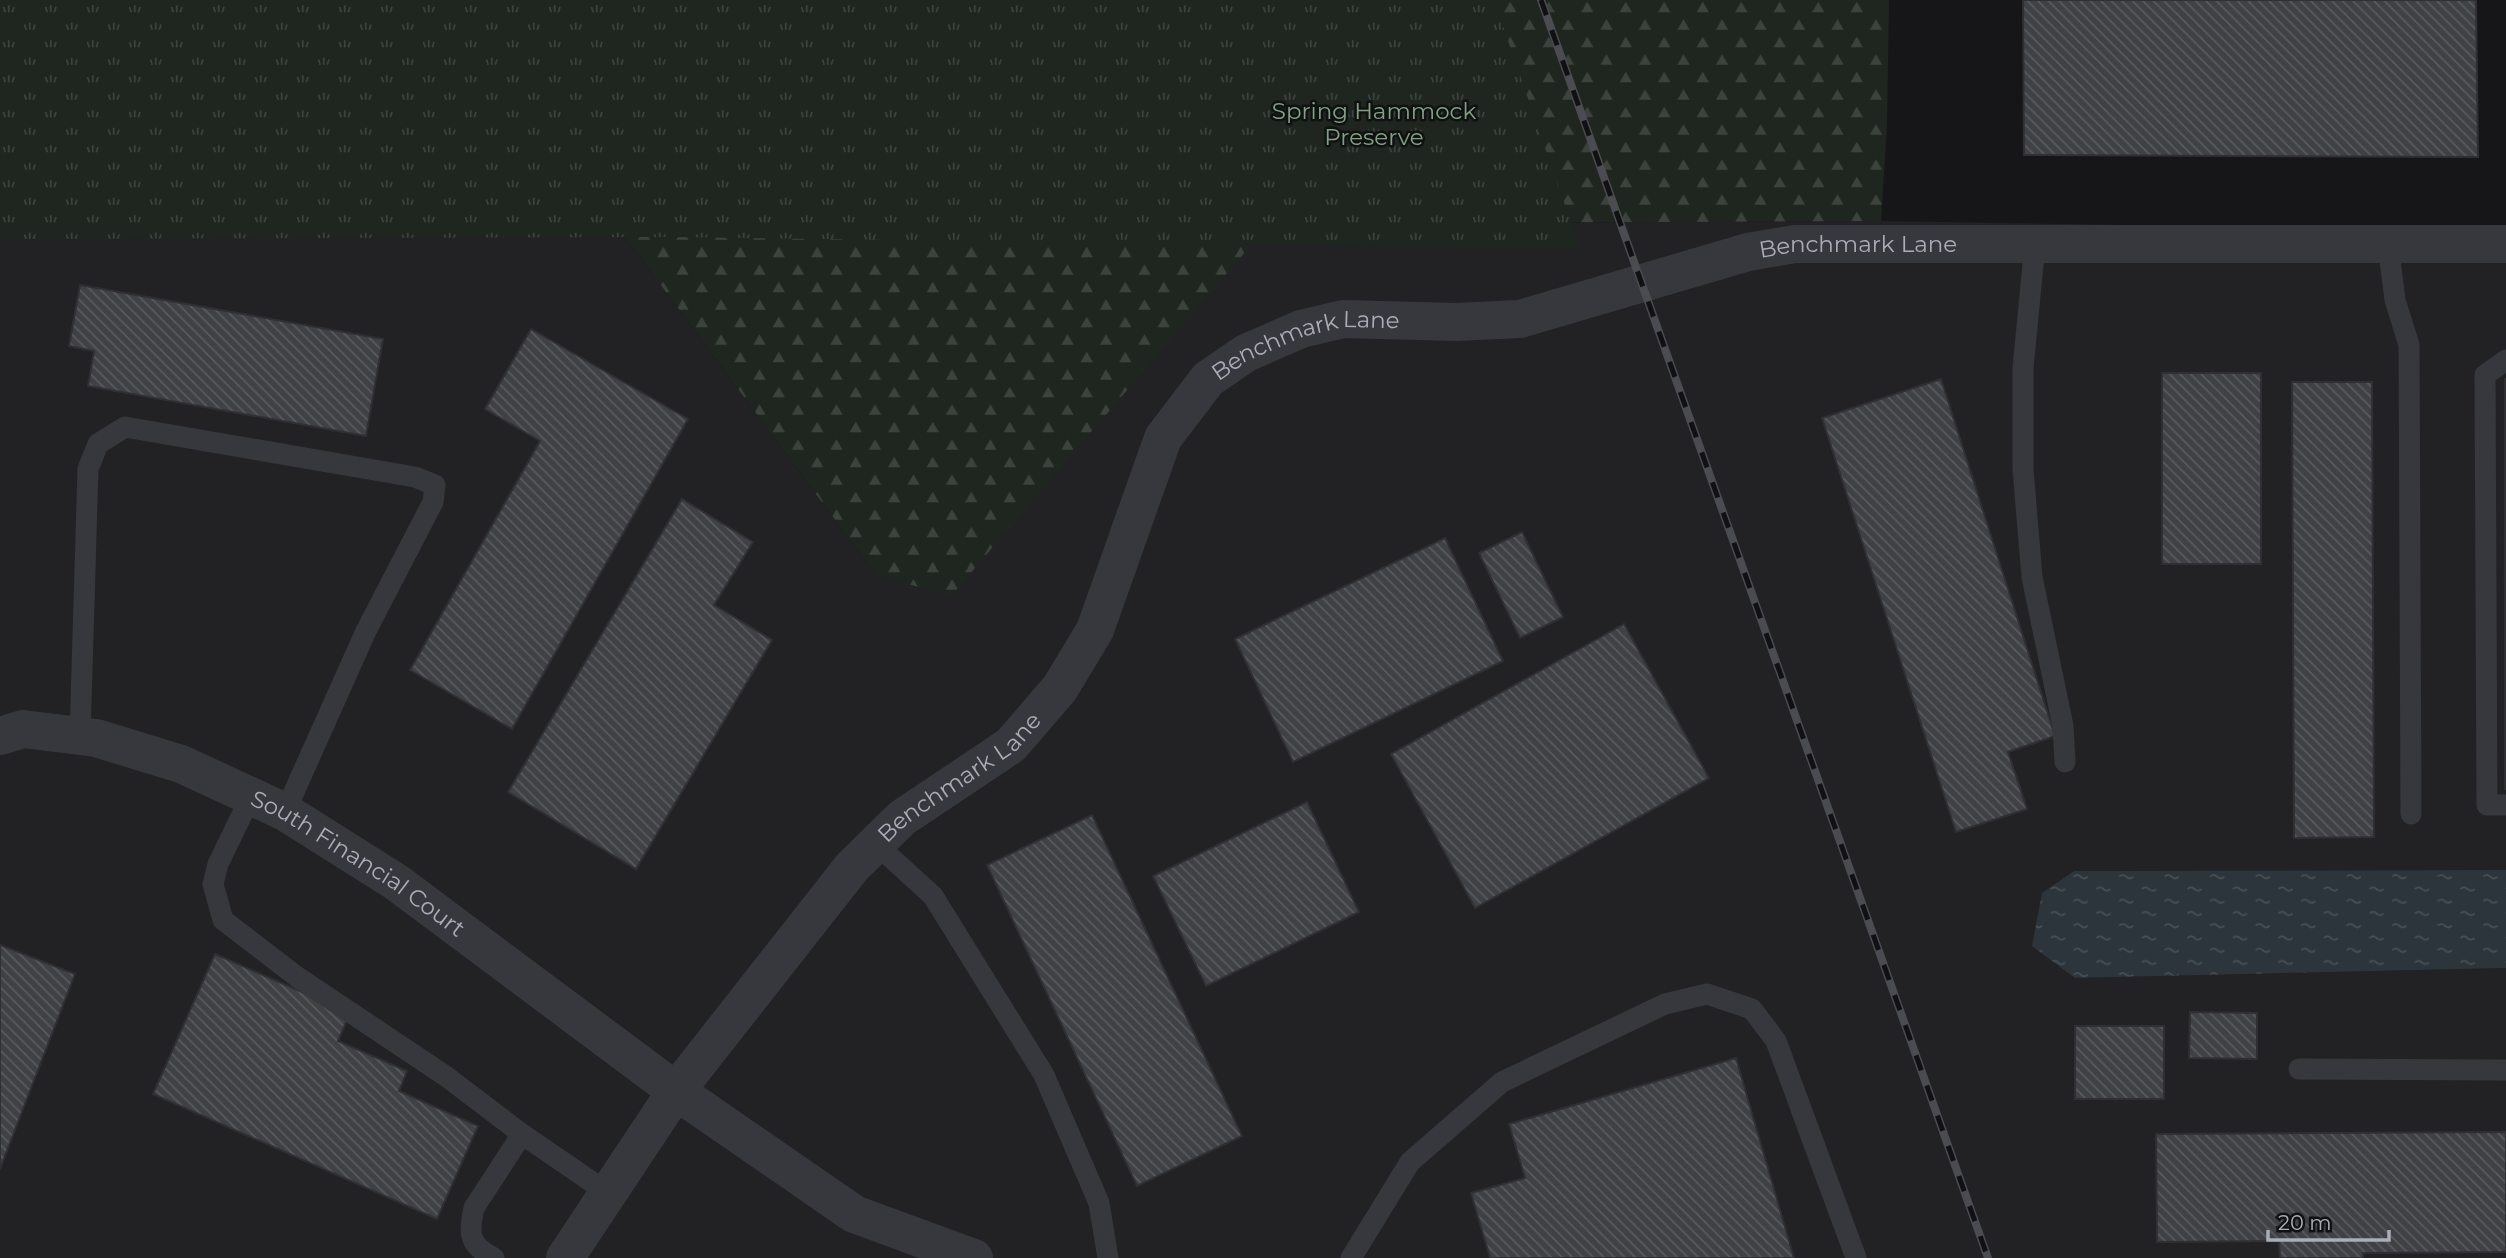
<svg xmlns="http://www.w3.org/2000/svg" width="2506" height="1258" font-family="Montserrat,sans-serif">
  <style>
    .built { fill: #222225 }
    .forest { fill: url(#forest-firs) }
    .park { fill: url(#park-tufts) }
    .water { fill: url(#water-ripples) }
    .building { fill: url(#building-back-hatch); stroke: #303034; stroke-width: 2 }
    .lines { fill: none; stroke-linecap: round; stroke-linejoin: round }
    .lane { stroke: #37383d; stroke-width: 21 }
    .street { stroke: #37383d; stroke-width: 38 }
    .rail-casing { stroke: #4a4c52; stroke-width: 8 }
    .rail { stroke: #111113; stroke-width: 5; stroke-dasharray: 16; stroke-linecap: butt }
    .labels { text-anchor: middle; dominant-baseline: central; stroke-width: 5; stroke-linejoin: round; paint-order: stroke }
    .park-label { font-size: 23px; fill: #7fa381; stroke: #111113 }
    .street-label { font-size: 23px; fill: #a8adb8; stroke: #111113 }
  </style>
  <defs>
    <pattern id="forest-firs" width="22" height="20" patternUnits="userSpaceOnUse" patternTransform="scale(1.75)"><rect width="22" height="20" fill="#1e261f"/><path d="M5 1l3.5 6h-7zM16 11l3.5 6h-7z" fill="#3c433d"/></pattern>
    <pattern id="park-tufts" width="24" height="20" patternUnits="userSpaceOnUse" patternTransform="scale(1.75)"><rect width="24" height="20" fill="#1e261f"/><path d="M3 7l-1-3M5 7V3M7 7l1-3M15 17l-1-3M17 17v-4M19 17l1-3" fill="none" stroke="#3c433d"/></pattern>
    <pattern id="water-ripples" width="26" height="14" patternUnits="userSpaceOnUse" patternTransform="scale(1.75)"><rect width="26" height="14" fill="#2c353c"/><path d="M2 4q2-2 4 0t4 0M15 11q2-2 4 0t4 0" fill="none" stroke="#485056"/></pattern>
    <pattern id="building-back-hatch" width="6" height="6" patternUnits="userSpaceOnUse" patternTransform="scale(1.75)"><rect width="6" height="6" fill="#404145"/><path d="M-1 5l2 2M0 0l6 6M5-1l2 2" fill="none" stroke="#595a5e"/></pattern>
  </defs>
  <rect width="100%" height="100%" fill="#161618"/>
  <path class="built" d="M0,219L617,226L876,575L1269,224L1881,221L2506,231V870L2074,871L2075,978L2506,968V1258H0Z"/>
  <path class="forest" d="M260,0H1889L1887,125L1881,221L1269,224L951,596L876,575L617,226Z"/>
  <path class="park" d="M0,0H1494L1580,249L668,237L0,239Z"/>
  <path class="water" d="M2506,870V968L2075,978L2032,946L2042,893L2074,871Z"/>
  <g class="building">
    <path d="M2023,0H2476L2478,157L2024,155Z"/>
    <path d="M80,285L383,339L366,436L88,386L94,351L69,346Z"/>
    <path d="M531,329L688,419L512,729L410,670L540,441L485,409Z"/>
    <rect x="2162" y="373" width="99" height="191"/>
    <path d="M1941,379L2055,736L2008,752L2027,809L1956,832L1822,418Z"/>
    <rect x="2505" y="379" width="1" height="410"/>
    <path d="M2292,382H2372L2374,837L2294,838Z"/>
    <path d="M682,499L753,542L714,605L772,640L636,869L508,792Z"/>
    <path d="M1522,532L1563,617L1520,638L1479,553Z"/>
    <path d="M1445,538L1503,661L1293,762L1235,639Z"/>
    <path d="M1624,624L1709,778L1475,908L1391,754Z"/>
    <path d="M1307,802L1359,912L1206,986L1153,876Z"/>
    <path d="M1092,815L1242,1136L1137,1186L987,865Z"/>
    <path d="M0,945L75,974L0,1169Z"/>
    <path d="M215,954L350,1013L338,1041L407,1071L399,1091L478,1126L437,1219L153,1094Z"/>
    <path d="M2190,1012L2257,1013V1059L2189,1058Z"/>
    <rect x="2075" y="1026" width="89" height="73"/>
    <path d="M1736,1058L1794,1258H1490L1471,1193L1525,1178L1509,1124Z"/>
    <path d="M2506,1132V1252L2363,1253V1258H2280L2279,1241L2157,1242L2156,1134Z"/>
  </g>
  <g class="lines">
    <g class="lane">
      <path d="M2035,244L2023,368V469L2032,577L2063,726L2065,762"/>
      <path d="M2388,244L2395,300L2409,345L2411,814"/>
      <path d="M2506,360L2485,375L2487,805H2506"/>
      <path d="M80,736L88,469L98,444L125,427L415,477L435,485L433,502L366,631L285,812"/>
      <path d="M251,796L218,864L213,884L223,920L296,976L447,1077L522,1134L474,1208C468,1234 469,1245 494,1258"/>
      <path d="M876,844L933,896L1044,1075L1099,1203L1108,1258"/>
      <path d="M2299,1069L2506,1070"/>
      <path d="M522,1134L608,1193"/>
      <path d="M1351,1258L1410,1162L1502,1082L1665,1004L1707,994L1752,1009L1776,1041L1856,1258"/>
    </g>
    <g class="street">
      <path id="s1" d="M0,736L23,729L96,738L181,764L285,812L396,882L676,1091L854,1214L974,1258"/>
      <path id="s2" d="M565,1258L676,1091L852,867L902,818L1011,745L1060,688L1095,630L1163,438L1208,379L1246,353L1301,329L1343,319L1456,322L1520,319L1748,252L1795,244H2506"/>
    </g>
    <g class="rail-casing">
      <path id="rail" d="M1541,0L1988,1258"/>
    </g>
    <use href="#rail" class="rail"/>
  </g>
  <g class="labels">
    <g class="park-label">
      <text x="1374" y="111">Spring Hammock<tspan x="1374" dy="26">Preserve</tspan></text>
    </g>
    <g class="street-label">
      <text stroke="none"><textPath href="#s2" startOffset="1782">Benchmark Lane</textPath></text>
      <text stroke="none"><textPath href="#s2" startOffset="1214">Benchmark Lane</textPath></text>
      <text stroke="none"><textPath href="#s2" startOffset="626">Benchmark Lane</textPath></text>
      <text stroke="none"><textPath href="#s1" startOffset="390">South Financial Court</textPath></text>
    </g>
  </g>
  <path d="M2268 1230v10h121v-10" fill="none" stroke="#a8adb8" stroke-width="3.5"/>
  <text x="2278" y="1230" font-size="21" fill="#a8adb8" stroke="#111113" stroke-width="5" paint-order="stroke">20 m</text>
</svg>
